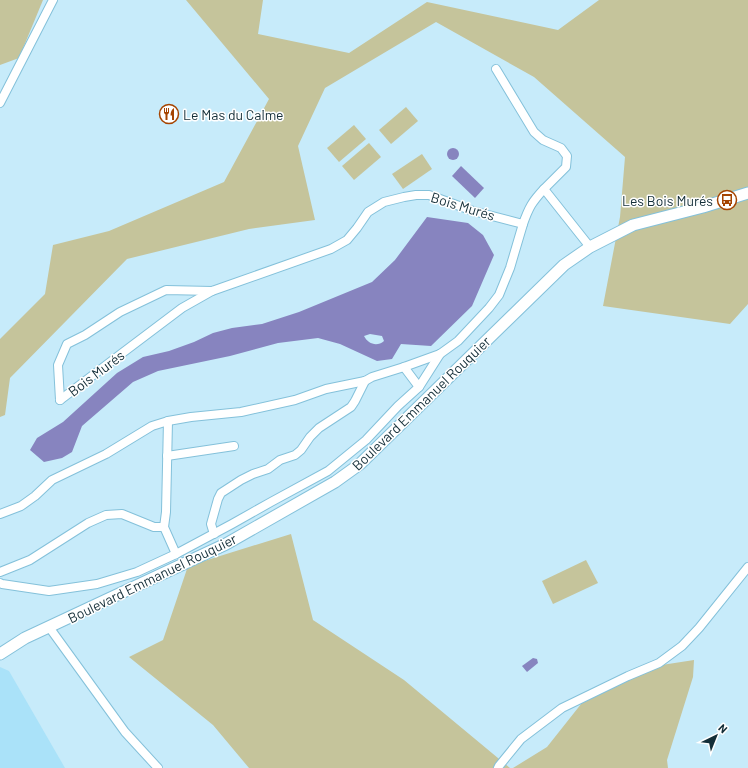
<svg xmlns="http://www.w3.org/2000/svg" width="748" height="768" font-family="Barlow,sans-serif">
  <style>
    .built { fill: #aae2f9 }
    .green { fill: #c5c49b }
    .water { fill: #8784bf; fill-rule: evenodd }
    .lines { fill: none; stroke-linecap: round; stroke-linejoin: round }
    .street-casing { stroke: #84c1da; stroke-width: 10 }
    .secondary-casing { stroke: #84c1da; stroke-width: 13 }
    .street { stroke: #fff; stroke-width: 8 }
    .secondary { stroke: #fff; stroke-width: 11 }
    .labels { text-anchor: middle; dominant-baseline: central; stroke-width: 3; stroke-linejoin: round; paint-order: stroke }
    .poi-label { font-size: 14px; fill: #142e38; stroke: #fff; text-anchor: start }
    .street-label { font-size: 14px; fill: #142e38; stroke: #fff }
  </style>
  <rect width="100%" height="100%" fill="#c7ebfa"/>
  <path class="built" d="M0,667L9,671L65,768H0Z"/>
  <g class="green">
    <path d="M0,0H43L19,58L0,65Z"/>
    <path d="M186,0H263L258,34L349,53L427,2L558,30L599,0H748V304L730,324L603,306L620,217L625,157L534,77L436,22L325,88L298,146L315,220L249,229L127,259L10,378L5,415L0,417V339L45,294L53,245L109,231L224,182L269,99Z"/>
    <path d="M406,107L418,121L391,144L379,130Z"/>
    <path d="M354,125L366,139L339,162L327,148Z"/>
    <path d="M369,143L381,157L354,180L342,166Z"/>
    <path d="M422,154L432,169L403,189L392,174Z"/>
    <path d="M291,534L313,620L404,680L510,768H249L213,725L129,657L163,640L188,566Z"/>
    <path d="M586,560L598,583L553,604L542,581Z"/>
    <path d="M694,660L693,677L667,760L668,768H513L547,747L589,694L636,669Z"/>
  </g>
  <g class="water">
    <circle cx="453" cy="154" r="6"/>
    <path d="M461,166L484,188L475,198L452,176Z"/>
    <path d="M427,217L468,223L483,235L494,255L472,306L431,346L401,344L392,359L377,361L340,344L318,338L278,343L230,356L158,371L133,382L82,426L72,452L62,458L44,462L30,450L37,438L63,422L117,373L143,357L169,351L194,342L213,333L232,328L262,324L299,312L372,282L395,260ZM370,334L382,336L384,341C377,347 368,344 364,336Z"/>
    <path d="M533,658L537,659L538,663L527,672L522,666Z"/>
  </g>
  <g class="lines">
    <g class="street-casing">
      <g id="street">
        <path d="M496,69L534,132L543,140L561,148L567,156L566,167L544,189"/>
        <path d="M0,103L53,0"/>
        <path d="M404,367L419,387"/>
        <path d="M60,400L58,365L67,344L85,335L120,312L166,290L212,291L331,249L347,240L357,228L368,212L384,202L404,197L416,195H429L473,211L523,224C529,207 532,202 544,189L590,247"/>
        <path d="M60,400L182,308L212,291"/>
        <path d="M168,421L166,512L164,527L176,554"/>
        <path d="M167,456L234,446"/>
        <path d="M0,514L21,506L35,496L52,480L106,454L152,426L168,421L191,417L241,412L295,400L326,389L365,381L372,377L404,367L440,354L458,341L489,308L499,295L510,268L523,224"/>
        <path d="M214,534L211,524L218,499L221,493L241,480L253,474L268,469L280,460L295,455L301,450L310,437L319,428L351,407L355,401L365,381"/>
        <path d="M0,572L30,560L88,523L106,515L122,514L154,527H164"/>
        <path d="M0,583L2,584L49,591L97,584L137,572L176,554L232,524L271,502L328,471L366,440L398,406L419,387L440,354"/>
        <path d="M49,627L125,732L158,768"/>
        <path d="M498,768L499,766L521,739L562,708L628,676L659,663L682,646L699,628L748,567"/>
      </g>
    </g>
    <g class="secondary-casing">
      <path id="secondary" d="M0,654L25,638L226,544L335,482L360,464L564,265L590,247L633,225L703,207L748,193"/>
    </g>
    <use href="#street" class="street"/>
    <use href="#secondary" class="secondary"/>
  </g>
  <defs>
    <g id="restaurant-ring" transform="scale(1)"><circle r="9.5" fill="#fff" stroke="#a54401" stroke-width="1.5"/><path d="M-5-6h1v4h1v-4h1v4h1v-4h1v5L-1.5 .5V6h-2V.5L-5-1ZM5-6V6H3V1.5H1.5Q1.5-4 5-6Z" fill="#a54401"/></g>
    <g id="bus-ring" transform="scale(1)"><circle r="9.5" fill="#fff" stroke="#a54401" stroke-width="1.5"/><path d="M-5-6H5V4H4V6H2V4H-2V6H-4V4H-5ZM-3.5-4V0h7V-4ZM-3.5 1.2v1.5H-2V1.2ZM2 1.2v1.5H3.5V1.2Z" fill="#a54401"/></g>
  </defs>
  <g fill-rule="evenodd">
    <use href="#restaurant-ring" x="169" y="114"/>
    <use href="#bus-ring" x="727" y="200"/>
  </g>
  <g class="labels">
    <g class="poi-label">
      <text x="183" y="114">Le Mas du Calme</text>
      <text x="713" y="200" text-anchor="end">Les Bois Murés</text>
    </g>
    <g class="street-label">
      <text transform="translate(463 206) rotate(17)">Bois Murés</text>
      <text transform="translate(96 373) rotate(-37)">Bois Murés</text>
      <text transform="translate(421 403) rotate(-44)">Boulevard Emmanuel Rouquier</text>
      <text transform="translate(152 578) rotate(-26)">Boulevard Emmanuel Rouquier</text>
    </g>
  </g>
  <g transform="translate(716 736) rotate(43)" stroke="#ffffff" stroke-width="3" paint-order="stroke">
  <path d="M0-3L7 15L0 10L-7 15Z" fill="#142e38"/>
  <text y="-6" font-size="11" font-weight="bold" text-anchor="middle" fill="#142e38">N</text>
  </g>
</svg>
